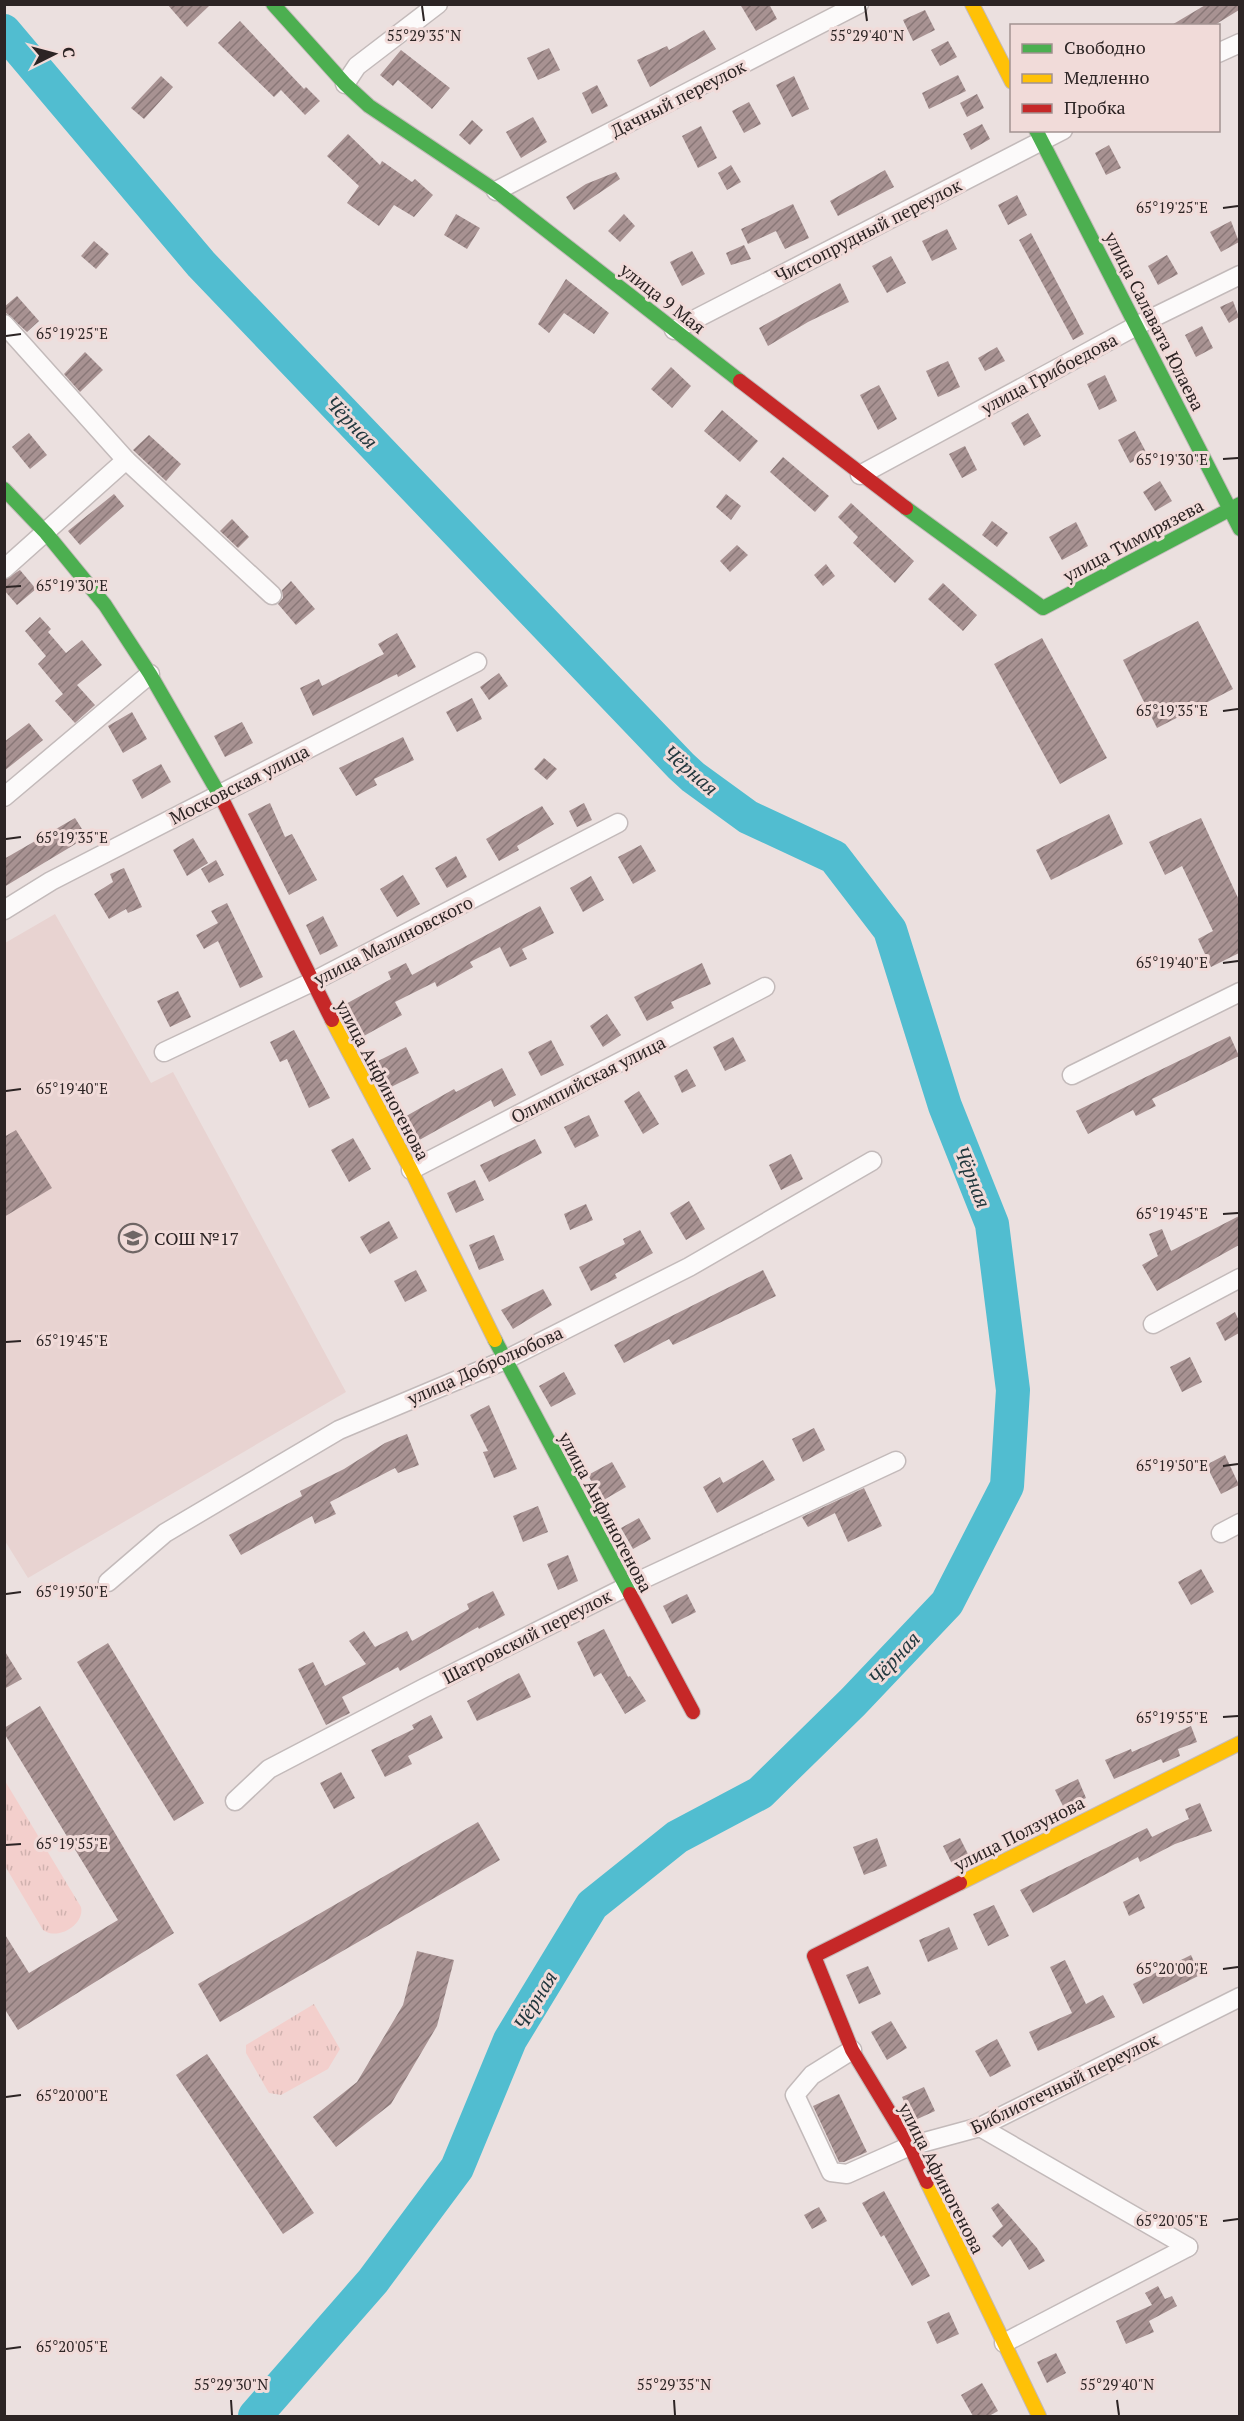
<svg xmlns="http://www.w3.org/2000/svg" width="1244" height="2421" font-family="'PT Serif',serif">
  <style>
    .built { fill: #e8d3d1 }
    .park { fill: url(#park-tufts) }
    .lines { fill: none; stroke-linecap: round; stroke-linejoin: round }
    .river { stroke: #51bdd0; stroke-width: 34 }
    .building { fill: url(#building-hatch) }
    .street-casing { stroke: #c3baba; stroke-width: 21 }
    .fast-casing { stroke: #c3baba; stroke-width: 16 }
    .slow-casing { stroke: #c3baba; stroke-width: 16 }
    .jam-casing { stroke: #c3baba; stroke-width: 16 }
    .street { stroke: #fcfafa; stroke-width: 18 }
    .fast { stroke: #4caf50; stroke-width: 14 }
    .slow { stroke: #ffc107; stroke-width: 14 }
    .jam { stroke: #c62828; stroke-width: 14 }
    .ticks { fill: none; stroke: #2c2424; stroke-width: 2 }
    .labels { text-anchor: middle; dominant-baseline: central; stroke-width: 6; stroke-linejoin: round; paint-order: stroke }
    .street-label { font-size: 18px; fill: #2c2424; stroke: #f1dbd9 }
    .poi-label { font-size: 18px; fill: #2c2424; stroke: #f1dbd9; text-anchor: start }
    .water-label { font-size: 20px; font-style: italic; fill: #22383e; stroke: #f1dbd9 }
    .ticks-label { font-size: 15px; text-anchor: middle; fill: #2c2424; stroke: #f1dbd9; stroke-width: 6; stroke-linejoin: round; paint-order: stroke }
  </style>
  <defs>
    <pattern id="park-tufts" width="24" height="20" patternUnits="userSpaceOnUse" patternTransform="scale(1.5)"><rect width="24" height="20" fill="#f3cfcc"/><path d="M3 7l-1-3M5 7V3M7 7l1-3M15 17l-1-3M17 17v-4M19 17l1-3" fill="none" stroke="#d0b2af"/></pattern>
    <pattern id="building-hatch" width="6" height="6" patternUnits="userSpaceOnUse" patternTransform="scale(1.5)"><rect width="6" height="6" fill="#a89292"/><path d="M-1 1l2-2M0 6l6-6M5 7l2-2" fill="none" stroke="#897777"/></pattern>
  </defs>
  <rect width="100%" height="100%" fill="#ebe0df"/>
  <path class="built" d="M55,914L151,1083L173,1072L346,1392L28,1578L5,1541V943Z"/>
  <g class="park">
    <path d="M5,1781L81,1907C85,1925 57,1941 43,1930L5,1866Z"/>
    <path d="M314,2004L340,2049L328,2069L281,2095L269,2093L246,2053V2045Z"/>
  </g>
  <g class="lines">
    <path class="river" d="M4,31L201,264L681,766L693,777L748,817L834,857L890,930L945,1106L992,1224L1013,1390L1007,1486L947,1603L853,1702L760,1793L677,1837L592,1905L510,2040L457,2168L373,2281L255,2416"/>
  </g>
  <g class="building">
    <path d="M167,4H211L187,27Z"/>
    <path d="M740,4H769L777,19L756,31Z"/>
    <path d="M1207,4H1239V10L1213,26H1170Z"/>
    <path d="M925,10L935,30L913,41L903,20Z"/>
    <path d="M240,21L304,89L306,87L320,101L305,115L281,90L274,97L218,43Z"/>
    <path d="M704,30L716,49L650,87L637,60L667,46L669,50Z"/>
    <path d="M948,41L957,57L940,66L931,50Z"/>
    <path d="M549,48L560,70L538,80L527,58Z"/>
    <path d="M401,50L450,88L432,109L398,80L393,86L380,75Z"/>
    <path d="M958,75L966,91L929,109L922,93Z"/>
    <path d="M161,76L173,87L144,119L131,108Z"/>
    <path d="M794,76L809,109L792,117L776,85Z"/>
    <path d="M597,85L608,106L592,114L582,93Z"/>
    <path d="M977,94L984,108L967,117L960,103Z"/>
    <path d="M749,102L761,124L744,133L732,111Z"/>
    <path d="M533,117L547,142L521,158L506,132Z"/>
    <path d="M472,120L483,130L470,145L459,135Z"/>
    <path d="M982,124L990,139L971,150L963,134Z"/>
    <path d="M701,126L717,158L698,168L682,136Z"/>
    <path d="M348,134L380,165L382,161L412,182L415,179L433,195L414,217L394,205L379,226L347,203L359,186L327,156Z"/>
    <path d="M1109,145L1121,168L1106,175L1095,153Z"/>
    <path d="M731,165L741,182L727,190L718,173Z"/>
    <path d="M885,170L894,187L838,216L830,201Z"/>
    <path d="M616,172L620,179L574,210L566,197L586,184Z"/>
    <path d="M1017,195L1027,215L1008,225L998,205Z"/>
    <path d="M793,204L809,238L785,249L776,231L748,244L741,229Z"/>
    <path d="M456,214L480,228L467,249L444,235Z"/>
    <path d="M624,214L635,226L620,242L608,231Z"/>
    <path d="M1231,221L1239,242L1221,252L1210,232Z"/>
    <path d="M947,229L957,249L932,261L922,241Z"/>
    <path d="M1031,233L1084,334L1073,340L1019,240Z"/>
    <path d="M94,241L109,254L96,269L81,256Z"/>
    <path d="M744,245L751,259L731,265L726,253Z"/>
    <path d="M692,251L705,274L682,286L670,262Z"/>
    <path d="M1167,255L1178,274L1158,285L1148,266Z"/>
    <path d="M891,256L906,283L887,293L872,266Z"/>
    <path d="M566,279L609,313L594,334L564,313L549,333L538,324Z"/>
    <path d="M840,283L849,302L808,322L768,346L759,328Z"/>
    <path d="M17,296L39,321L27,332L4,311V307Z"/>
    <path d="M1233,301L1239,317L1229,323L1220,307Z"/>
    <path d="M1202,326L1213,348L1196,357L1185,335Z"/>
    <path d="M997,347L1005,361L985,371L978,358Z"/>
    <path d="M85,352L103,370L80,392L64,374Z"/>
    <path d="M948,361L960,387L938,397L926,371Z"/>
    <path d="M671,367L691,386L672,408L651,389Z"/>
    <path d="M1105,375L1117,401L1099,410L1087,384Z"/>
    <path d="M879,385L897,419L878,430L860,395Z"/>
    <path d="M722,410L758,441L740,462L704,431Z"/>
    <path d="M1028,413L1041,436L1024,446L1011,423Z"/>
    <path d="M1135,431L1147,454L1130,463L1118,440Z"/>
    <path d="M29,433L47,455L30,469L12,447Z"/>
    <path d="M149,435L181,464L166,481L133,450Z"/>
    <path d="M965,446L977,470L962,478L949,454Z"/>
    <path d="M783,457L829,496L815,512L770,472Z"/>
    <path d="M1160,481L1172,501L1155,511L1143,492Z"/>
    <path d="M114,494L124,506L80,545L68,531Z"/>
    <path d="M726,494L741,506L731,520L716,507Z"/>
    <path d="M851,503L914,561L895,583L853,543L858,537L838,517Z"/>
    <path d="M232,519L249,537L238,548L220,531Z"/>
    <path d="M992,521L1008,533L997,547L982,535Z"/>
    <path d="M1076,522L1088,546L1062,560L1049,537Z"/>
    <path d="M737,545L748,555L730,572L720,561Z"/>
    <path d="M826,564L835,576L823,586L814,575Z"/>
    <path d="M20,570L36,589L17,605L4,590V580Z"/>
    <path d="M291,581L315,609L296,625L278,604L283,598L282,590Z"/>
    <path d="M943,583L977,615L963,631L928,599Z"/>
    <path d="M40,617L51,629L48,632L66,653L82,640L102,665L77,685L95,705L75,723L55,701L63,694L38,664L46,656L25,631Z"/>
    <path d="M1198,621L1233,689L1157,728L1123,660Z"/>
    <path d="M397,633L416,667L398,677L397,674L313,716L300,688L319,679L322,686L384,654L378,644Z"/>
    <path d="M1042,638L1107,758L1060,784L994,664Z"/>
    <path d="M499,673L508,686L489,700L480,687Z"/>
    <path d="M472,698L482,719L457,732L446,712Z"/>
    <path d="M132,712L147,739L123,753L108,726Z"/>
    <path d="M242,722L253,743L225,757L214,736Z"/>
    <path d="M29,723L43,740L4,771V742Z"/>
    <path d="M403,737L414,760L374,779L377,785L356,796L339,768Z"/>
    <path d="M544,758L557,769L547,780L534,769Z"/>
    <path d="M161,764L171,782L142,799L132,780Z"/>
    <path d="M270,803L285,837L292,834L317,880L289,895L248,814Z"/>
    <path d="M584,803L592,820L577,827L569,811Z"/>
    <path d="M542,806L554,824L517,846L519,850L499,861L486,839Z"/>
    <path d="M1109,814L1123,844L1051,880L1036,850Z"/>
    <path d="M75,818L87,837L4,887V859Z"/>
    <path d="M1201,818L1239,900V953L1211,967L1198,939L1213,931L1182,866L1165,875L1149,842Z"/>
    <path d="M193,838L208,863L187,876L173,850Z"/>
    <path d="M641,845L656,871L633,884L618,857Z"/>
    <path d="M456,856L467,877L447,888L435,868Z"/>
    <path d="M216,860L224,875L209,883L201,869Z"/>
    <path d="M124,868L142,907L128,913L126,909L109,919L94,894L113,882L110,874Z"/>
    <path d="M403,875L420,904L397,917L380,889Z"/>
    <path d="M591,876L604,900L583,912L570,888Z"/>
    <path d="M227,903L263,977L240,988L218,941L204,949L196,935L218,923L211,911Z"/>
    <path d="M540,906L554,933L522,949L527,959L510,967L500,947L470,962L473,967L437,987L435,982L395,1002L402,1015L362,1037L344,1005L391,979L388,972L406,963L412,975Z"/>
    <path d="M323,916L338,946L320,955L306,925Z"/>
    <path d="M702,963L711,984L671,1002L674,1008L647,1021L634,997Z"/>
    <path d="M178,991L191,1017L170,1027L157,1001Z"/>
    <path d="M607,1014L621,1035L603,1047L590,1026Z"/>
    <path d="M294,1030L330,1098L309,1108L287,1059L280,1062L270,1042Z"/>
    <path d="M1230,1036L1239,1056L1152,1099L1156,1106L1136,1116L1133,1110L1088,1134L1076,1111Z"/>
    <path d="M733,1037L746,1061L725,1071L713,1047Z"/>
    <path d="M551,1040L564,1065L541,1076L528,1052Z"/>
    <path d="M406,1047L419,1073L389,1088L376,1062Z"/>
    <path d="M502,1068L516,1095L494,1107L491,1100L414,1143L401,1119L454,1089L456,1092Z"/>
    <path d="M687,1069L696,1086L682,1093L674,1076Z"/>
    <path d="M639,1091L659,1124L643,1134L624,1101Z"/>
    <path d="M589,1115L599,1136L575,1148L564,1127Z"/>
    <path d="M16,1130L52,1188L4,1217V1137Z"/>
    <path d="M353,1138L371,1169L349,1182L331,1150Z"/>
    <path d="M535,1139L542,1153L489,1182L480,1165Z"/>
    <path d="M791,1154L803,1179L781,1190L769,1165Z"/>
    <path d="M475,1180L484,1200L456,1213L447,1193Z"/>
    <path d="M689,1201L705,1229L686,1240L670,1213Z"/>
    <path d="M586,1204L593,1220L570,1230L564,1214Z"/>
    <path d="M1239,1216V1245L1157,1291L1142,1265L1158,1256L1149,1234L1162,1229L1171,1251Z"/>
    <path d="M389,1221L398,1238L370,1254L360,1237Z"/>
    <path d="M640,1230L653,1253L615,1274L617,1278L591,1291L579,1267L625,1244L623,1239Z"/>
    <path d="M494,1235L504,1260L479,1270L469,1245Z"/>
    <path d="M416,1270L427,1291L405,1302L394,1281Z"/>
    <path d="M763,1270L776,1296L673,1345L669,1339L624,1363L614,1345Z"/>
    <path d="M543,1289L552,1305L513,1329L501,1310Z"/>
    <path d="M1235,1312L1239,1321V1333L1225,1341L1216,1323Z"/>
    <path d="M1190,1357L1202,1382L1182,1392L1170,1367Z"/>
    <path d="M564,1372L576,1394L551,1407L539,1386Z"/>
    <path d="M489,1405L517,1469L494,1478L483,1452L488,1451L470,1415Z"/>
    <path d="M814,1428L825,1450L803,1462L792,1439Z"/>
    <path d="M407,1434L419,1465L398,1473L395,1468L330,1502L336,1514L315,1524L312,1516L241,1555L229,1535L302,1496L300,1491L344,1469L385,1443Z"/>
    <path d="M1225,1455L1239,1485L1221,1494L1206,1465Z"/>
    <path d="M763,1460L775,1480L717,1513L703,1487L720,1477L723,1483Z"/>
    <path d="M612,1462L626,1487L602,1501L588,1475Z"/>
    <path d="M864,1488L882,1526L848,1542L835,1513L808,1527L802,1517Z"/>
    <path d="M538,1506L548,1532L523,1542L513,1516Z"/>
    <path d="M639,1518L651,1539L633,1549L621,1528Z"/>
    <path d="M568,1555L578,1581L558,1590L547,1564Z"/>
    <path d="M1201,1569L1214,1592L1191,1605L1178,1582Z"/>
    <path d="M493,1591L505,1615L479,1629L478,1627L400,1671L398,1667L342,1697L350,1713L326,1725L298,1669L313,1662L325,1686L366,1664L349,1641L364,1631L375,1647L407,1631L412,1641L469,1609L467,1604Z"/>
    <path d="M687,1594L696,1612L672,1624L663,1606Z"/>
    <path d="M604,1629L628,1677L630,1676L646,1701L625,1714L601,1673L594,1677L577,1642Z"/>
    <path d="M108,1643L204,1803L174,1821L77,1662Z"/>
    <path d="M4,1650L22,1679L4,1689Z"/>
    <path d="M519,1673L531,1697L477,1721L467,1701Z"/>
    <path d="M40,1706L174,1933L18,2030L4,2008V1933L29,1973L118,1920L4,1733V1728Z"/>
    <path d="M431,1715L443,1738L408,1756L412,1764L385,1777L371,1750L414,1729L412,1725Z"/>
    <path d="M1191,1726L1197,1742L1178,1749L1180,1756L1163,1763L1161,1759L1114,1779L1105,1760L1131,1749L1132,1752Z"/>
    <path d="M341,1772L355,1798L334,1809L320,1783Z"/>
    <path d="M1078,1779L1086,1798L1064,1808L1055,1790Z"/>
    <path d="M1200,1803L1212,1831L1175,1844L1140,1862L1138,1857L1033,1913L1020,1890L1147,1828L1152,1837L1189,1819L1185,1809Z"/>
    <path d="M478,1822L500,1860L220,2022L198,1984Z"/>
    <path d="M877,1838L887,1866L864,1875L853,1847Z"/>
    <path d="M960,1838L970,1858L953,1866L943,1846Z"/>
    <path d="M1139,1894L1145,1908L1129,1916L1123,1902Z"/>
    <path d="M994,1905L1009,1936L988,1946L973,1914Z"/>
    <path d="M949,1927L958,1949L928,1962L919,1940Z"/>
    <path d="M417,1951L454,1960L437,2026L391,2104L336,2147L313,2117L357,2082L403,2005Z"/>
    <path d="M1191,1955L1200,1975L1143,2004L1133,1984Z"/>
    <path d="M1065,1960L1086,2004L1103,1995L1115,2017L1038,2051L1029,2032L1072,2013L1050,1967Z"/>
    <path d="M868,1966L881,1994L859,2004L846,1975Z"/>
    <path d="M891,2021L907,2048L887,2060L871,2032Z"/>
    <path d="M997,2039L1011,2066L990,2077L975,2051Z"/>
    <path d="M207,2054L314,2213L283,2234L176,2075Z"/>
    <path d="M924,2087L935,2111L913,2121L902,2097Z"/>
    <path d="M839,2094L867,2152L844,2162H839L813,2106Z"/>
    <path d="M884,2191L930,2276L912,2286L884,2235L881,2237L862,2203Z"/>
    <path d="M998,2203L1037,2248L1045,2261L1029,2270L1010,2239L1002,2247L992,2236L1003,2226L991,2208Z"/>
    <path d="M819,2207L827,2221L812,2229L804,2215Z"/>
    <path d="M1158,2286L1165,2299L1172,2296L1177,2306L1149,2321L1154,2332L1126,2344L1116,2321L1152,2305L1145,2293Z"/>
    <path d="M949,2312L959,2334L937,2344L927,2322Z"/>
    <path d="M1056,2353L1066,2373L1047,2383L1037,2362Z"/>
    <path d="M982,2383L998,2411L989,2416H973L961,2395Z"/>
  </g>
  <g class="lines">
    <g class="street-casing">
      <g id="street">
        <path d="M1218,53L1240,43"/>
        <path d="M345,84L357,66L438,4"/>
        <path d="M496,191L859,4"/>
        <path d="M4,324L126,460L272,595"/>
        <path d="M674,330L1063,130"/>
        <path d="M860,475L1138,325L1240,275"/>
        <path d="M4,569L126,460"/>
        <path d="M4,797L150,674"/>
        <path d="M4,910L51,881L477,662"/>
        <path d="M164,1052L312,982L618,823"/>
        <path d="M1072,1075L1240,992"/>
        <path d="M411,1170L765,987"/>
        <path d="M1153,1324L1240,1278"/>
        <path d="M1221,1533L1240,1523"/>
        <path d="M108,1582L165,1533L339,1430L505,1360L689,1267L872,1161"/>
        <path d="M235,1801L269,1769L424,1688L626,1587L896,1461"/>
        <path d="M852,2050L812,2075L795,2095L831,2172L847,2174L910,2146L980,2127L1240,1997"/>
        <path d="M980,2127L1188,2247"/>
        <path d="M1004,2343L1188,2247"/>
      </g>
    </g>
    <g class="fast-casing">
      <g id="fast">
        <path d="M273,4L345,84L369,106L496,191L740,381"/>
        <path d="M1036,130L1240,529"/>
        <path d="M4,489L46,533L105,605L150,674L223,801"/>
        <path d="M906,508L1043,608L1240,504"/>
        <path d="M495,1340L630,1594"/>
      </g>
    </g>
    <g class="slow-casing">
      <g id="slow">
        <path d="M972,4L1012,82"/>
        <path d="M332,1020L411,1170L495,1340"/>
        <path d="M960,1883L1240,1743"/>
        <path d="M927,2182L1039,2416"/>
      </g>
    </g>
    <g class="jam-casing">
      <g id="jam">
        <path d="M740,381L906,508"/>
        <path d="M223,801L332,1020"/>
        <path d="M630,1594L693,1712"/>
        <path d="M927,2182L910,2146L852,2050L814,1956L960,1883"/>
      </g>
    </g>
    <use href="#street" class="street"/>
    <use href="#fast" class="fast"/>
    <use href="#slow" class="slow"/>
    <use href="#jam" class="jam"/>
  </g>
  <path class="ticks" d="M422,6L424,21M865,6L867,21M1223,208L1238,206M6,336L21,334M1223,459L1238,458M6,587L21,586M1223,711L1238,709M6,839L21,837M1223,963L1238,961M6,1091L21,1089M1223,1214L1238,1213M6,1342L21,1341M1223,1466L1238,1464M6,1594L21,1592M1223,1717L1238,1716M6,1845L21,1844M1223,1969L1238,1967M6,2097L21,2095M1223,2221L1238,2219M6,2349L21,2347M231,2400L232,2415M674,2400L675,2415M1117,2400L1119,2415"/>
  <defs>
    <g id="school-ring" transform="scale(1.5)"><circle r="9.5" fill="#f1dbd9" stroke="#6f6665" stroke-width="1.5"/><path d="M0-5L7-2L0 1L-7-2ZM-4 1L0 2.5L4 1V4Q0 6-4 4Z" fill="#6f6665"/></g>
  </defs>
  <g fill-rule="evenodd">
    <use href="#school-ring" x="133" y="1238"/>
  </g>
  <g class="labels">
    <g class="street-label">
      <text transform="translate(678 98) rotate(-27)">Дачный переулок</text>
      <text transform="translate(868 230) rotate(-27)">Чистопрудный переулок</text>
      <text transform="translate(663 298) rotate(38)">улица 9 Мая</text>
      <text transform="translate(1155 321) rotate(63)">улица Салавата Юлаева</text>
      <text transform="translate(1049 373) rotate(-28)">улица Грибоедова</text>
      <text transform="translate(1133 540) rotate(-28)">улица Тимирязева</text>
      <text transform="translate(239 784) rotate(-27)">Московская улица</text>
      <text transform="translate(393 940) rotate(-27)">улица Малиновского</text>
      <text transform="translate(588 1079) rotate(-27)">Олимпийская улица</text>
      <text transform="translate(383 1080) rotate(62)">улица Анфиногенова</text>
      <text transform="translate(485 1365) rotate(-24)">улица Добролюбова</text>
      <text transform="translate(606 1512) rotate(62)">улица Анфиногенова</text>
      <text transform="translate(527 1636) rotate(-27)">Шатровский переулок</text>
      <text transform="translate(1019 1833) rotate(-27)">улица Ползунова</text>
      <text transform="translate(1064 2083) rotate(-26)">Библиотечный переулок</text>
      <text transform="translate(942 2178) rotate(63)">улица Афиногенова</text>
    </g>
    <g class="poi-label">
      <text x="154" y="1238">СОШ №17</text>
    </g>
    <g class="water-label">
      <text transform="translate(352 422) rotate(46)">Чёрная</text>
      <text transform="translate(691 770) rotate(41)">Чёрная</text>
      <text transform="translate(973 1177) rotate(68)">Чёрная</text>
      <text transform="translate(894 1658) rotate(-47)">Чёрная</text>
      <text transform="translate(535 2000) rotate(-59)">Чёрная</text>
    </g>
  </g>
  <g class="ticks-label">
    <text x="424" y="41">55°29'35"N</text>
    <text x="867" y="41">55°29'40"N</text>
    <text x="1172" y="213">65°19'25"E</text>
    <text x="72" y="339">65°19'25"E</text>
    <text x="1172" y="465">65°19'30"E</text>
    <text x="72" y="591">65°19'30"E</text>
    <text x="1172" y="716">65°19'35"E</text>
    <text x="72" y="843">65°19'35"E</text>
    <text x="1172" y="968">65°19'40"E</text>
    <text x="72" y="1094">65°19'40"E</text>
    <text x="1172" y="1219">65°19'45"E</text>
    <text x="72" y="1346">65°19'45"E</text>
    <text x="1172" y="1471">65°19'50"E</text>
    <text x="72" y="1597">65°19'50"E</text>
    <text x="1172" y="1723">65°19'55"E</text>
    <text x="72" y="1849">65°19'55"E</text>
    <text x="1172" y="1974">65°20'00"E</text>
    <text x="72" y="2101">65°20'00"E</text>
    <text x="1172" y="2226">65°20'05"E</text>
    <text x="72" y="2352">65°20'05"E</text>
    <text x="231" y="2390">55°29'30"N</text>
    <text x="674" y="2390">55°29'35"N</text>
    <text x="1117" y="2390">55°29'40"N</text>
  </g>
  <rect width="1244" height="2421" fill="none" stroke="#2c2424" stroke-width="12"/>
  <rect x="1010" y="24" width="210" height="108" fill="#f1dbd9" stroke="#a29291" stroke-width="1.5"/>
  <rect x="1022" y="44" width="30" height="9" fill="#4caf50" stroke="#a29291" stroke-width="1.5"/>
  <text x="1064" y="54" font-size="18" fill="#2c2424">Свободно</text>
  <rect x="1022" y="74" width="30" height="9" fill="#ffc107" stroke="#a29291" stroke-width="1.5"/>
  <text x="1064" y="84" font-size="18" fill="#2c2424">Медленно</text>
  <rect x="1022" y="104" width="30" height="9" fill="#c62828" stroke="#a29291" stroke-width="1.5"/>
  <text x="1064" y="114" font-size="18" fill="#2c2424">Пробка</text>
  <g transform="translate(54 54) rotate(84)" stroke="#f1dbd9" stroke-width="4.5" paint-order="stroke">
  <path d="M0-4.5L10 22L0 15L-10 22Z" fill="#2c2424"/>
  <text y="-9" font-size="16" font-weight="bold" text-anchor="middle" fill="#2c2424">С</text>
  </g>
</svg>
